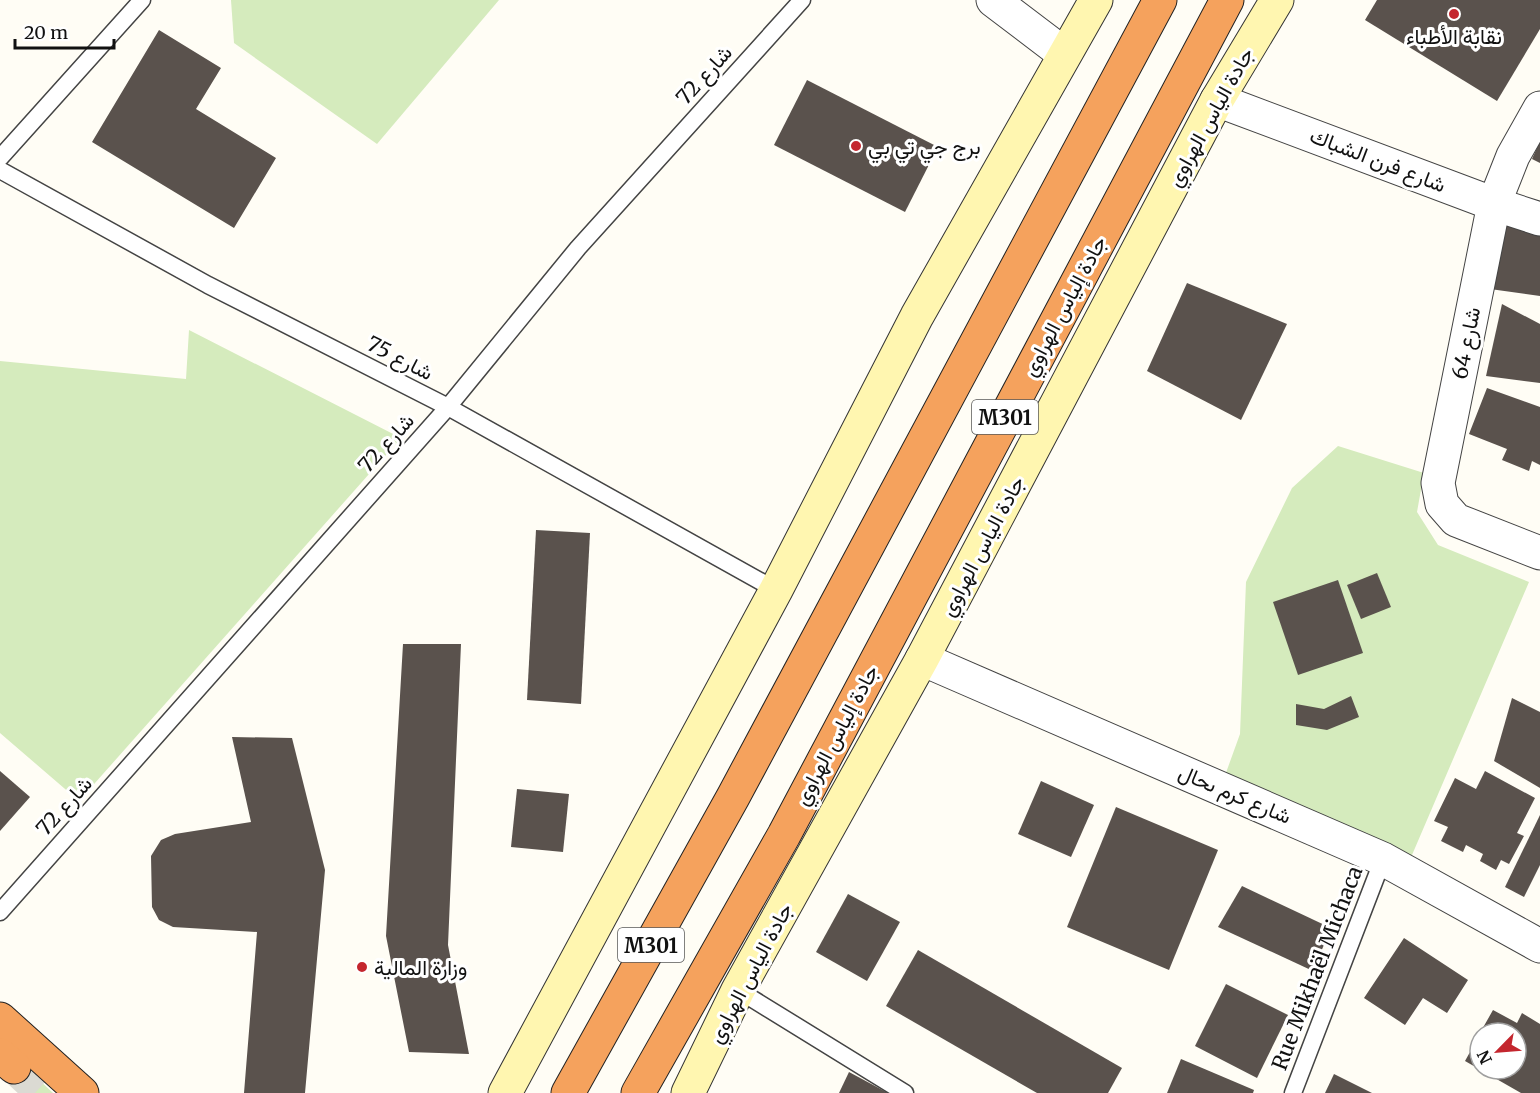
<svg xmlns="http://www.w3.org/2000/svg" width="1540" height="1093" font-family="Merriweather,Vazirmatn,serif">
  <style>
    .green { fill: #d5ebbd }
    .building { fill: #5a524d }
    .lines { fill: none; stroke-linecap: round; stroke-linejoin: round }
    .highway-tunnel { stroke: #dbdad3; stroke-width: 33; stroke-dasharray: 33 16; stroke-linecap: butt }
    .lane-casing { stroke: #444; stroke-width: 19 }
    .street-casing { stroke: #444; stroke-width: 35 }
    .secondary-casing { stroke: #333; stroke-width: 35 }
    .highway-casing { stroke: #222; stroke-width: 35 }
    .lane { stroke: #fff; stroke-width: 16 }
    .street { stroke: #fff; stroke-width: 33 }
    .secondary { stroke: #fff6b0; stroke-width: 33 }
    .highway { stroke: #f5a25d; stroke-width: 33 }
    .poi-dot { fill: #c4262e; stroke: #fff; stroke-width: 2 }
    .labels { text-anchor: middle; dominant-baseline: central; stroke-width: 6; stroke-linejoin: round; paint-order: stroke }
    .shield { fill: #fff; stroke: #585858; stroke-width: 1.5 }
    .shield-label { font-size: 20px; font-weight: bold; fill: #111 }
    .poi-label { font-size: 21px; fill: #111; stroke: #fff; text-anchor: start }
    .street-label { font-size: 21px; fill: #111; stroke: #fff }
  </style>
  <rect width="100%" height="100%" fill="#fffdf5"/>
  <g class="green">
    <path d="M231,0H499L377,144L234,43Z"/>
    <path d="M189,330L401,438L79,801L0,733V361L186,379Z"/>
    <path d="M1338,446L1424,473L1417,512L1438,545L1529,582L1409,862L1223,781L1240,734L1246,582L1292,488Z"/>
    <path d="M36,1077L53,1093H23Z"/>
  </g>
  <g class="building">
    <path d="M1377,0H1540V29L1497,101L1365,20Z"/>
    <path d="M159,30L221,68L196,109L276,158L234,228L92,142Z"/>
    <path d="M807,80L938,147L905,212L774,145Z"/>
    <path d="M1540,141V163L1532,159Z"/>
    <path d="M1512,218L1540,227V296L1490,289L1495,227Z"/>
    <path d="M1187,283L1287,324L1241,420L1147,371Z"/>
    <path d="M1502,304L1540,324V383L1486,376Z"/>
    <path d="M1487,388L1540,407V465L1532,461L1529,471L1502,460L1507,449L1469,434Z"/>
    <path d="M536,530L590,533L581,704L527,700Z"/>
    <path d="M1377,573L1391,607L1361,619L1347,585Z"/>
    <path d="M1338,580L1363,653L1298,675L1273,602Z"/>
    <path d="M403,644H461L448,945L469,1054L409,1052L386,936Z"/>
    <path d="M1351,696L1359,717L1327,730L1296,725V704L1324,709Z"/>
    <path d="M1512,698L1540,712V788L1494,761Z"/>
    <path d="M232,737L292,738L325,870L305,1093H244L257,932L173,927L159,920L152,907L151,856L161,840L175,834L251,822Z"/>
    <path d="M0,771L30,797L0,831Z"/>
    <path d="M1485,771L1535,798L1517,833L1524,836L1509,864L1501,860L1496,870L1480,861L1483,854L1466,845L1463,852L1441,841L1448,827L1434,821L1455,778L1476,789Z"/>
    <path d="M1041,781L1094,805L1071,857L1018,834Z"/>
    <path d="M517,789L569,794L563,852L511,847Z"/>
    <path d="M1116,807L1218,850L1169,970L1067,927Z"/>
    <path d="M1540,815V865L1524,897L1505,887Z"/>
    <path d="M1242,886L1331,928L1313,971L1218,927Z"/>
    <path d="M848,894L900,922L867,981L816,952Z"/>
    <path d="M1404,938L1468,980L1447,1013L1423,998L1405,1025L1364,998Z"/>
    <path d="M918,950L1122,1068L1108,1093H1037L886,1006Z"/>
    <path d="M1226,984L1288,1015L1257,1078L1195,1046Z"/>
    <path d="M1493,1010L1517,1023L1522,1013L1540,1024V1093H1521L1465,1061L1480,1034V1069H1516V1033H1480Z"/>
    <path d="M1181,1059L1254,1090L1253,1093H1167Z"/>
    <path d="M849,1072L888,1093H839Z"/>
    <path d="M1334,1074L1372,1093H1325Z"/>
  </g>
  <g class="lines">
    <path class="highway-tunnel" d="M14,1067L42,1093"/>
    <g class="lane-casing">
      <g id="lane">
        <path d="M0,158L142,0"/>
        <path d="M0,170L208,285L448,407L776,590"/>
        <path d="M0,912L448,407L578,248L802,0"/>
        <path d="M738,990L905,1093"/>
        <path d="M1293,1093L1383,859"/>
      </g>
    </g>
    <g class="street-casing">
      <g id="street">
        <path d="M993,0L1064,54"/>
        <path d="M1217,100L1494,204L1540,219"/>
        <path d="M1540,108L1513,156L1494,204L1438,483L1442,504L1456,520L1540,553"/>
        <path d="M922,659L1383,859L1540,946"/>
      </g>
    </g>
    <g class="secondary-casing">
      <g id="secondary">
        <path d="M505,1093L776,590L917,316L1096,0"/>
        <path d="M688,1093L738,990L922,659L1217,100L1277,0"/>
      </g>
    </g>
    <g class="highway-casing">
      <g id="highway">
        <path d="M0,1019L82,1093"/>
        <path d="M0,1055L14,1067"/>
        <path d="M568,1093L733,797L1160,0"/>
        <path d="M638,1093L784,835L1227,0"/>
      </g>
    </g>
    <use href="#lane" class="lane"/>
    <use href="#street" class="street"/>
    <use href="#secondary" class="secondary"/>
    <use href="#highway" class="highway"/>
  </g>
  <g class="poi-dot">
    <circle cx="1454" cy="14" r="6"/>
    <circle cx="856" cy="146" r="6"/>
    <circle cx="362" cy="967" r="6"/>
  </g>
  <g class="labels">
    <g class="shield">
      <rect x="972" y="400" width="66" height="34" rx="4.5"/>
      <rect x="618" y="928" width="66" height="34" rx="4.5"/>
    </g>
    <g class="shield-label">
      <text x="1005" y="417">M301</text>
      <text x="651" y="945">M301</text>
    </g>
    <g class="poi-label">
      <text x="1454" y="36" text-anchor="middle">نقابة الأطباء</text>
      <text x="868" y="146">برج جي تي بي</text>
      <text x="374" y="967">وزارة المالية</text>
    </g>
    <g class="street-label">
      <text transform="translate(704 75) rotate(-48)">شارع 72</text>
      <text transform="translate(1210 117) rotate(-61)">جادة الياس الهراوي</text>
      <text transform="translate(1378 160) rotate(21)">شارع فرن الشباك</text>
      <text transform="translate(1064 306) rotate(-62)">جادة إلياس الهراوي</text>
      <text transform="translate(1466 343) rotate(-79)">شارع 64</text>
      <text transform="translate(400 358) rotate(27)">شارع 75</text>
      <text transform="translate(386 443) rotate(-48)">شارع 72</text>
      <text transform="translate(982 546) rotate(-62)">جادة الياس الهراوي</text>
      <text transform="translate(836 735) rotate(-62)">جادة إلياس الهراوي</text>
      <text transform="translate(1235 794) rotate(23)">شارع كرم ىحال</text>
      <text transform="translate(64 806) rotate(-48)">شارع 72</text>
      <text transform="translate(1317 968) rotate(-69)">Rue Mikhaël Michaca</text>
      <text transform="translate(750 973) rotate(-62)">جادة الياس الهراوي</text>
    </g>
  </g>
  <g transform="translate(1498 1051) rotate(245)"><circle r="28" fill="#ffffff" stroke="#a0a0a0" stroke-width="1.5"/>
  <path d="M0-4.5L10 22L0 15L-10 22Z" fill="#c4262e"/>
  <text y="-9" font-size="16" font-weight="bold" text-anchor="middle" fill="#111111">N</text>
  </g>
  <path d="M15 39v9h99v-9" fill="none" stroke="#111111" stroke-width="3"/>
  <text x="24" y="39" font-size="18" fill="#111111" stroke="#ffffff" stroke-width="4.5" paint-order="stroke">20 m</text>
</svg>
